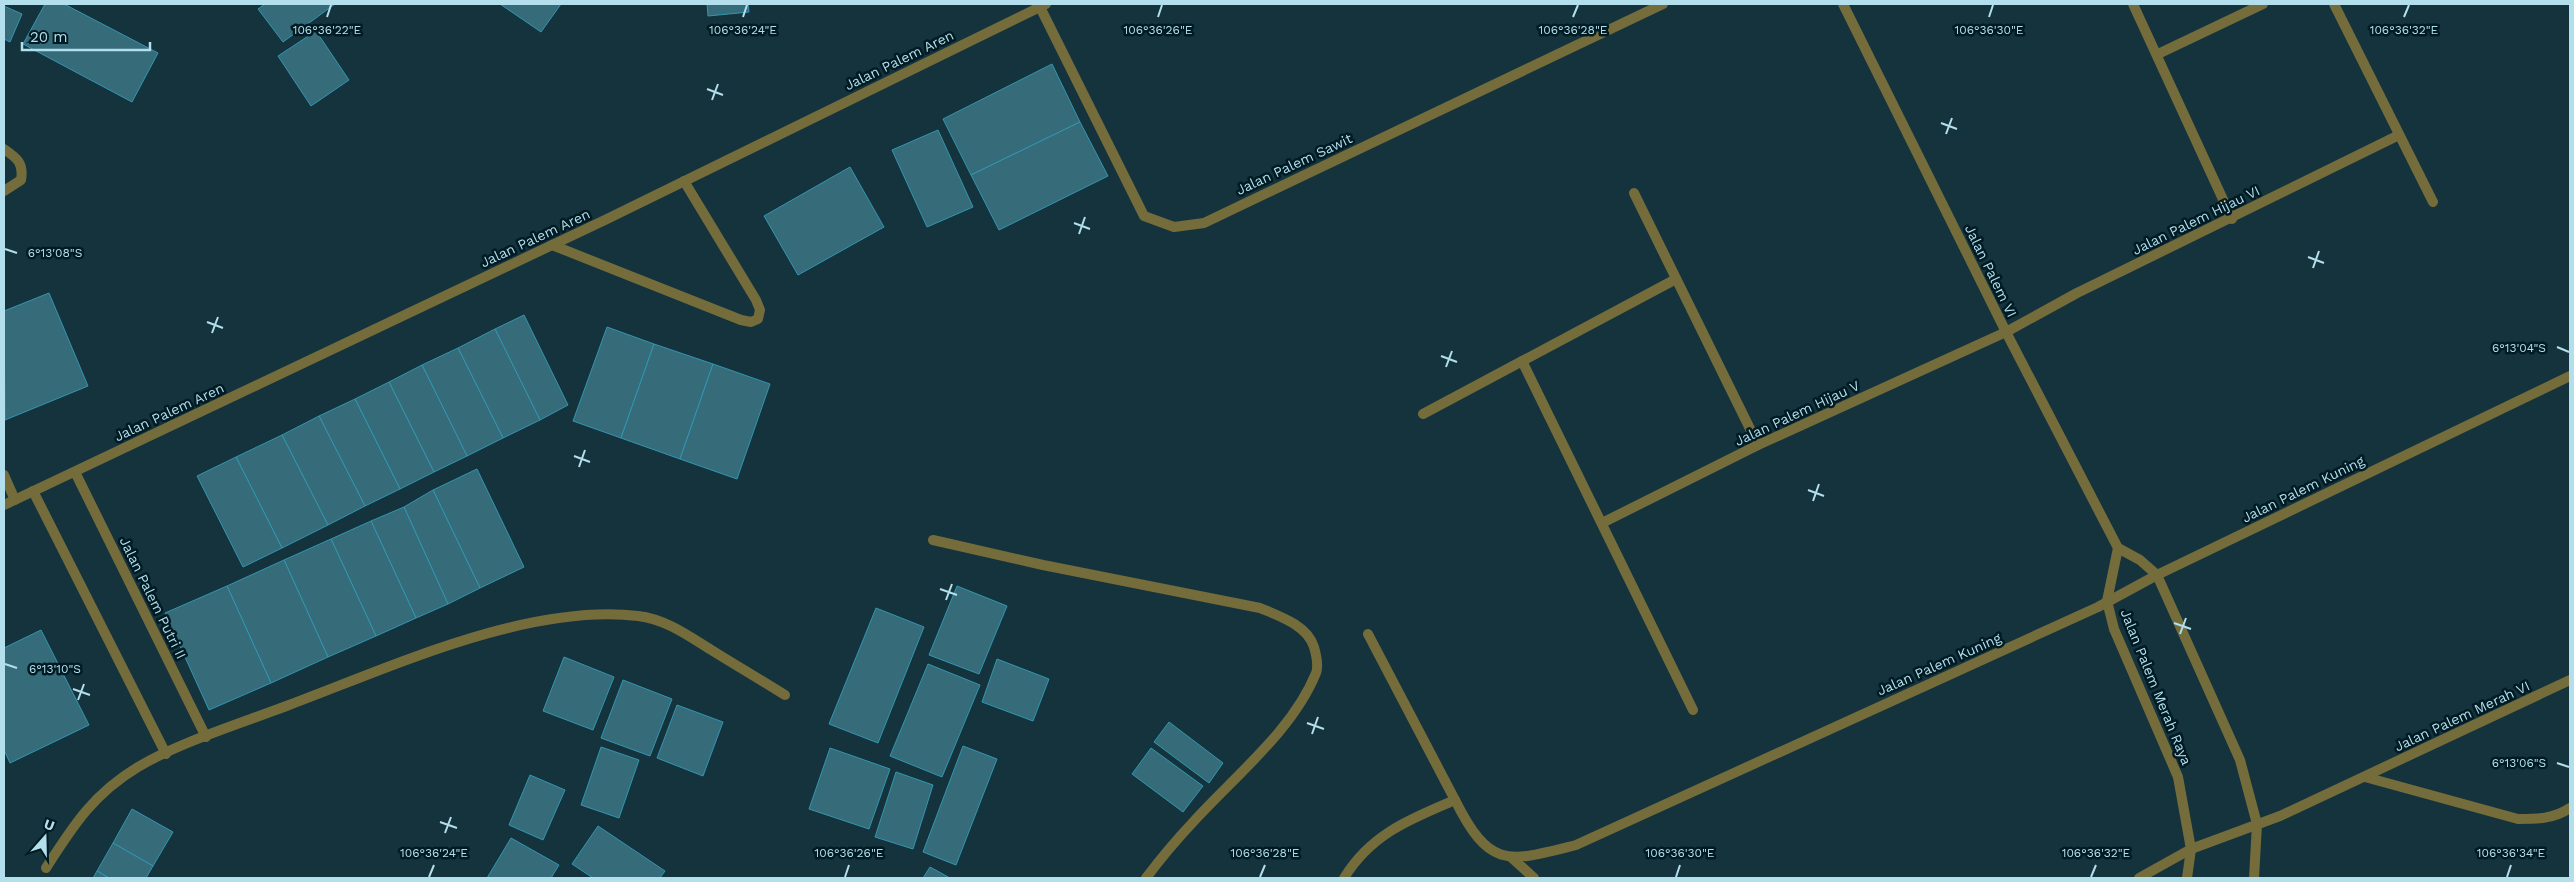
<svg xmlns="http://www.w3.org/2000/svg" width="2574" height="882" font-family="'Work Sans',sans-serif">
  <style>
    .building { fill: #366b7a; stroke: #3197b1 }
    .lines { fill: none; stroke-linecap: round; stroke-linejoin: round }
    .minor { stroke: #756c3b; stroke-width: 10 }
    .tertiary { stroke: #756c3b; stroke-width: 10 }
    .ticks { fill: none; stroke: #b3deec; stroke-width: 2 }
    .labels { text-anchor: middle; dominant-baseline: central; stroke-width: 5; stroke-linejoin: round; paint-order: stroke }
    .street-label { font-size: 14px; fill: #b3deec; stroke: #001b23 }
    .ticks-label { font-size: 12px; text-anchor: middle; fill: #b3deec; stroke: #001b23; stroke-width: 5; stroke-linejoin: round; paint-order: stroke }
  </style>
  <rect width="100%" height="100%" fill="#15333c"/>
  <g class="building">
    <path d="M45,4H64L158,53L132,102L23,44Z"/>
    <path d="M265,4H335L283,42L258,9Z"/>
    <path d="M500,4H561L541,32Z"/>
    <path d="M707,4H748L749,12L708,16Z"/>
    <path d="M4,6L22,14L10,42L4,39Z"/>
    <path d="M316,31L349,80L311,106L278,56Z"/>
    <path d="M1052,64L1080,122L971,175L943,119Z"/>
    <path d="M1080,122L1108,176L999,230L971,175Z"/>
    <path d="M938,130L973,207L927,227L892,150Z"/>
    <path d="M850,167L884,227L798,275L764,216Z"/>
    <path d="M49,293L88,386L5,420L4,311Z"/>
    <path d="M524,315L568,405L540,420L495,329Z"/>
    <path d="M607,327L654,344L621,438L573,421Z"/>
    <path d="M495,329L540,420L503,438L458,348Z"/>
    <path d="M654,344L713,364L680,459L621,438Z"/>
    <path d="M458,348L503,438L467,456L422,365Z"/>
    <path d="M713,364L770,384L737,479L680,459Z"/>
    <path d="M422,365L467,456L434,472L389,382Z"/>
    <path d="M389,382L434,472L400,489L355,399Z"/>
    <path d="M355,399L400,489L365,506L319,416Z"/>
    <path d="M319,416L365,506L328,525L282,435Z"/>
    <path d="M282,435L328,525L282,548L236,457Z"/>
    <path d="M236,457L282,548L243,567L197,476Z"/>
    <path d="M477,469L524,567L480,588L433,490Z"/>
    <path d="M433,490L480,588L448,604L404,507Z"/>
    <path d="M404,507L448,604L416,618L371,521Z"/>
    <path d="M371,521L416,618L376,636L331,539Z"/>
    <path d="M331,539L376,636L328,657L284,560Z"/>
    <path d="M284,560L328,657L271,683L227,586Z"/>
    <path d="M227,586L271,683L209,710L165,613Z"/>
    <path d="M957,586L1007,606L979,674L929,655Z"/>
    <path d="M876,608L924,627L878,743L829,724Z"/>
    <path d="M41,630L89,725L10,763L4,750V648Z"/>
    <path d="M564,657L614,677L593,730L543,711Z"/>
    <path d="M997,659L1049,679L1033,721L982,702Z"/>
    <path d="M928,664L980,685L942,777L890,756Z"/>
    <path d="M623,680L672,699L650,756L601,738Z"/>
    <path d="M677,705L723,722L703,776L657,758Z"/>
    <path d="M1169,722L1223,763L1209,783L1154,742Z"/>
    <path d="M963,746L997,759L956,865L923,852Z"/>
    <path d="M601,747L639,760L619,818L581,805Z"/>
    <path d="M830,748L890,769L869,829L809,809Z"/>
    <path d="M1151,748L1203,786L1183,812L1132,774Z"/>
    <path d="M896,772L933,785L913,849L875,837Z"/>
    <path d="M530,775L565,790L543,840L509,825Z"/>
    <path d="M132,809L173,832L153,866L113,843Z"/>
    <path d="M598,826L665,871L660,878H593L572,864Z"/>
    <path d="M511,838L559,865L551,878H487Z"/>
    <path d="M113,843L153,866L146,878H109L97,871Z"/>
    <path d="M930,867L950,878H923Z"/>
    <path d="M97,871L109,878H93Z"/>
  </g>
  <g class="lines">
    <g class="minor">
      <path d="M2133,4L2232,219"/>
      <path d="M2334,4L2433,202"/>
      <path d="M2158,54L2263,4"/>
      <path d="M4,149C17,158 24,163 21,180L4,191"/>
      <path d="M1634,193L1758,445"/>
      <path d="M552,245L741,320L751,322L758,319L760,310L756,300L684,181"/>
      <path d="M1522,361L1693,710"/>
      <path d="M1423,414L1676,279"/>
      <path d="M75,472L206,737"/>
      <path d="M4,475L15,500"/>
      <path d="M33,491L166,754"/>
      <path d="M1602,523L1758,445L2006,332L2077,293L2399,135"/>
      <path d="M933,540L1043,565L1260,608C1279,616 1307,625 1314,647C1316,654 1319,665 1316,673C1293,730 1236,775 1195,820C1178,838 1161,858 1146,878"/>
      <path d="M1368,634L1455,800"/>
      <path d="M2365,777L2518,819C2538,819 2553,819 2570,808"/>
      <path d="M1511,857L1534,878"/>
      <path d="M46,868C73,826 93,794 138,767C180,742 242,723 289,705C391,667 528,603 638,616C666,619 690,637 713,651C737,666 761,680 785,695"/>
      <path d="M1344,878C1371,834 1410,819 1455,800C1490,870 1508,862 1576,845L2098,607L2157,575L2570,376"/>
      <path d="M2139,878L2191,849L2280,816L2570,680"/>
    </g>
    <g class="tertiary">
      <path d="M1843,4L2006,332L2118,548"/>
      <path d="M1040,7L1144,216L1174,227L1204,223L1663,4"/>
      <path d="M4,505L607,219L1046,4"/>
      <path d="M2118,548L2140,560L2157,575L2240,760L2257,824L2254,878"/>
      <path d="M2118,548L2107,601L2114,629L2178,777L2191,849L2187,878"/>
    </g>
  </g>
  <path class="ticks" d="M327,17L331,5M743,17L747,5M1158,17L1162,5M1573,17L1578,5M1989,17L1993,5M2404,17L2409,5M707,89L723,95M712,100L718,84M1941,123L1957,129M1946,134L1952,118M1074,223L1090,229M1079,234L1085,217M5,249L17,253M2308,257L2324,263M2313,268L2319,251M207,322L223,328M212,333L218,317M2557,347L2569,352M1441,356L1457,362M1446,367L1452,351M574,456L590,462M579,467L585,450M1808,490L1824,496M1813,501L1819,484M940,589L957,595M946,600L952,584M2174,623L2191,629M2180,634L2186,618M5,664L17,668M73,689L90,695M78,700L84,684M1307,723L1324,729M1312,734L1318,717M2557,763L2569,767M440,822L457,828M445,833L451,817M429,877L434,865M845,877L849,865M1260,877L1265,865M1676,877L1680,865M2091,877L2096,865M2507,877L2511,865"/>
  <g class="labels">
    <g class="street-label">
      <text transform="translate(899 60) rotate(-26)">Jalan Palem Aren</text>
      <text transform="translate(1294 164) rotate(-25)">Jalan Palem Sawit</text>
      <text transform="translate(2196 220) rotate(-26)">Jalan Palem Hijau VI</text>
      <text transform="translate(535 238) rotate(-25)">Jalan Palem Aren</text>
      <text transform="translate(1991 271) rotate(64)">Jalan Palem VI</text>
      <text transform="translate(169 412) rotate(-25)">Jalan Palem Aren</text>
      <text transform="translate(1797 413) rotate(-25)">Jalan Palem Hijau V</text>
      <text transform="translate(2303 489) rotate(-26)">Jalan Palem Kuning</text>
      <text transform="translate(153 598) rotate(64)">Jalan Palem Putri II</text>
      <text transform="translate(1939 664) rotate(-24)">Jalan Palem Kuning</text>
      <text transform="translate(2156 687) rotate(68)">Jalan Palem Merah Raya</text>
      <text transform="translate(2462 716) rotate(-25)">Jalan Palem Merah VI</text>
    </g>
  </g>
  <g class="ticks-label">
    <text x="1158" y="34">106°36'26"E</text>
    <text x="1989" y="34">106°36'30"E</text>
    <text x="327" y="34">106°36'22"E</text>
    <text x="743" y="34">106°36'24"E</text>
    <text x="1573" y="34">106°36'28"E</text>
    <text x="2404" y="34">106°36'32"E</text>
    <text x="55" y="257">6°13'08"S</text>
    <text x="2519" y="352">6°13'04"S</text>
    <text x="55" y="673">6°13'10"S</text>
    <text x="2519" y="767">6°13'06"S</text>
    <text x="434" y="857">106°36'24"E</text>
    <text x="849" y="857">106°36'26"E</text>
    <text x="1265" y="857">106°36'28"E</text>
    <text x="1680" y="857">106°36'30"E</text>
    <text x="2096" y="857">106°36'32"E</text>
    <text x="2511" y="857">106°36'34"E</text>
  </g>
  <rect width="2574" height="882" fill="none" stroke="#b3deec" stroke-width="10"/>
  <g transform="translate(45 837) rotate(20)" stroke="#001b23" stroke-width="4" paint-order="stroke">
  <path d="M0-4L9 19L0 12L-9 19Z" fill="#b3deec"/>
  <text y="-8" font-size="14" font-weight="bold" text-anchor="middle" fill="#b3deec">U</text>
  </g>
  <path d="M22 42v8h128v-8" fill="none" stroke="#b3deec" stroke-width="2.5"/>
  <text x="30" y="42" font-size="15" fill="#b3deec" stroke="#001b23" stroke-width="4" paint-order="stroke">20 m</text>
</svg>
